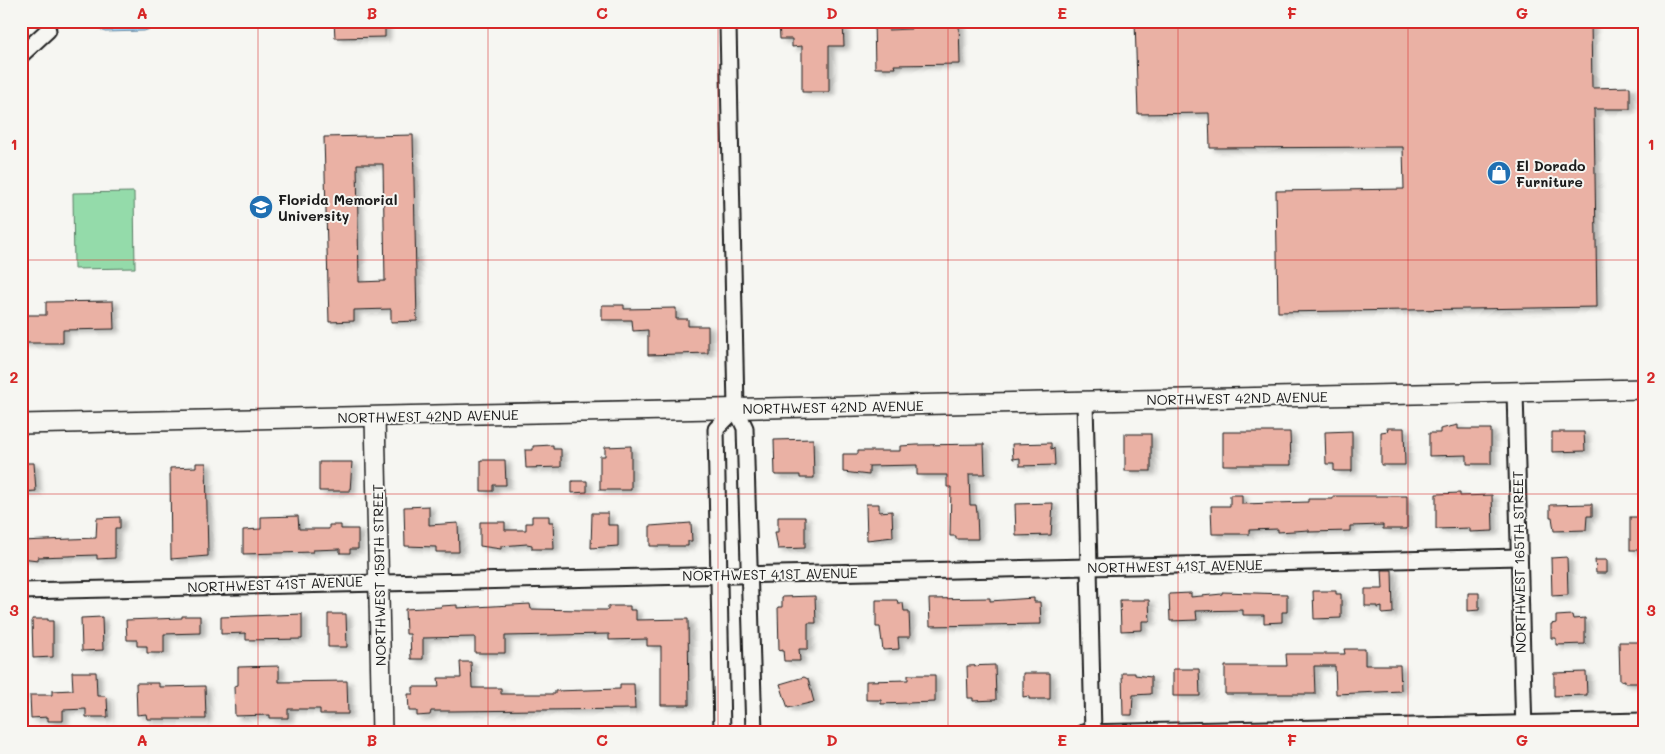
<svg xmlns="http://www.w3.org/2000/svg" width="1665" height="754" font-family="Mali,sans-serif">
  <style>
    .green { fill: #94dbaa; stroke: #587c63 }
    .water { fill: #9ad2fa; stroke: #6889a1 }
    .building { fill: #eab1a4; stroke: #1c1c1c; fill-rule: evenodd; filter: url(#shadow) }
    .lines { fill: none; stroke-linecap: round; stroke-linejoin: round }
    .minor-casing { stroke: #1c1c1c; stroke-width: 19 }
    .tertiary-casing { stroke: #1c1c1c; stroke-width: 22 }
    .minor { stroke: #f6f6f2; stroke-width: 15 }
    .tertiary { stroke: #f6f6f2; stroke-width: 19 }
    .grid { fill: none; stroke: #d62828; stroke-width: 1; stroke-opacity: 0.55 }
    .labels { text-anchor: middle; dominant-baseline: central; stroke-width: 4; stroke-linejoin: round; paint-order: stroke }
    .poi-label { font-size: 14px; font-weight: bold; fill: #1c1c1c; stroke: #f6f6f2; text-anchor: start }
    .street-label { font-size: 14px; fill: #1c1c1c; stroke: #f6f6f2 }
    .neatline { fill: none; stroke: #d62828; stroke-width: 2 }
    .grid-label { font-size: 16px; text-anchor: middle; font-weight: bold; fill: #d62828 }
  </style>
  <defs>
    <filter id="shadow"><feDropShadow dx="5" dy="3" stdDeviation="2.5" flood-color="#0004"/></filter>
  </defs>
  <rect width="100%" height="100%" fill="#f6f6f2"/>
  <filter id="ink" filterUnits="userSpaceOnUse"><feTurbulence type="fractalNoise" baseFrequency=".02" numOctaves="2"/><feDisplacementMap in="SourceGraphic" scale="10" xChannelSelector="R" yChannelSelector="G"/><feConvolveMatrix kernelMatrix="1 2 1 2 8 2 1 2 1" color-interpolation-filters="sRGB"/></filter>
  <g filter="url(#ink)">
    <path class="green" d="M134,192L135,268L74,269L73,193Z"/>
    <path class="water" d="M86,21H175L144,31L105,32Z"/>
    <g class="building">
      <path d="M334,21H385V37L335,38Z"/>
      <path d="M779,21H843L844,46H829V92H802V46L792,47V39H780Z"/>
      <path d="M874,21H888V30L911,29V21H959L960,64L894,65L895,68H875Z"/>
      <path d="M1135,21H1591L1592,88L1630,87V109H1594L1597,307L1278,312L1276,191L1404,189L1403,147L1210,148L1209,113L1138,114Z"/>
      <path d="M413,135L417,321L391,322V309L354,310V321L329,322L324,137ZM357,164H383L385,281L359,282Z"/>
      <path d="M113,301L114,329L63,330V343H21V315H46V302Z"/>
      <path d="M602,305H624V309L676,308V319H688V326H708V353L648,355V330L633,331L632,320H602Z"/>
      <path d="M1458,425V429H1491V464H1467V455L1429,456V433H1440V429Z"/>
      <path d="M1387,428H1404L1405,465H1381V432L1388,431Z"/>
      <path d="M1352,431V471H1334V464H1326L1325,432Z"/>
      <path d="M1223,432H1290L1291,465H1223Z"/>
      <path d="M1552,432H1584L1585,451L1552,452Z"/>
      <rect x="1125" y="434" width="26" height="37"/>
      <path d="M813,439L814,478H800V475H775L774,440Z"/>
      <path d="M1051,443V449L1054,448L1055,465L1020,466V458L1013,459L1012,444Z"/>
      <path d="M984,444L985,474H969L970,505H976L977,513L978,539H956V536H950L951,487H947V475H917V465L869,466V475L843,472V454H858V451H900V446L917,445Z"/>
      <path d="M553,445V449H561V467L526,468L525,450H533V446Z"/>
      <path d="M631,446V490H600V456H605V447Z"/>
      <path d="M481,460H505L506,485H493V491H481Z"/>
      <path d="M319,462H352L350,491H319Z"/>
      <path d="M21,463H34L36,491L21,492Z"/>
      <path d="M196,463H206L208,556L171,559L170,468L196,467Z"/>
      <path d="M572,481H587V492L572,493Z"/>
      <path d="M1460,493V496L1492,495L1493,531L1470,532V528L1436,529V494Z"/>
      <path d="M1230,495H1242V504L1308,502V499H1333V496H1407V529H1383V525L1350,526V531L1309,532V530L1278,532V529L1249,530V534H1212L1211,506H1230Z"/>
      <path d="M1053,503L1051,535L1016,536L1015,504Z"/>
      <path d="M866,504H879V512L892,511L893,537L867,540Z"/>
      <path d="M1592,504V516H1587L1586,530L1554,531L1552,517H1550V505Z"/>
      <path d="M429,506V525L458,523L459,552H436V547L405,546L404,507Z"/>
      <path d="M592,513H608V525H618V546L591,548Z"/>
      <path d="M298,516L299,529H329V525H341V529H358V549H350V553H340V549L313,550V552L243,554V530L261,529V517Z"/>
      <path d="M532,516H549V522H553L554,549H532V545L527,544L501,546V549L480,546V522H505V530H526V523H532Z"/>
      <path d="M120,517V528H115V558L97,559V555L38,557V560L21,558V541L96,538L97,518Z"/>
      <path d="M778,517H805V548L778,549L775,532H778Z"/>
      <rect x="1630" y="517" width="14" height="33"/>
      <path d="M691,523L692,541H688V546H650V526Z"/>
      <path d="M1567,557L1568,595L1552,596L1551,558Z"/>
      <path d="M1595,560H1607V573H1596Z"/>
      <path d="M1382,570H1392L1393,613L1382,614V607L1378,608V606H1365V589H1383Z"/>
      <path d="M1313,591H1336V594H1341V618L1314,619Z"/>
      <path d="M1222,592L1287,594V612H1282V622L1264,623V615H1243V610L1196,611L1197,620L1170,621L1169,594L1191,593V597L1222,594Z"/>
      <path d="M1468,593H1479V610L1468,611Z"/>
      <path d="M815,596L816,623H808V649H799L800,661H784L783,650L779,651L778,607H782V597Z"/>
      <path d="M990,598V601L1034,598V602H1040L1041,624L930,626L929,599Z"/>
      <path d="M876,600H897L898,603H903L904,611H909L910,637H898L899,649L883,650L880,627H876Z"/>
      <path d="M1120,600H1149L1150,621H1142V630L1121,631Z"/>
      <path d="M530,604L531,609L582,610H608V606H630V610H636V620L688,619L689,705H661V646H647V639L609,640V634L505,636V653H475V637L423,638V659H411L410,634H406L405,609L441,607V606L457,605V608Z"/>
      <path d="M302,614V639L246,640V633L221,634V617Z"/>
      <path d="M328,614H346L347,647H328Z"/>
      <path d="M1572,615L1573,619L1585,618V644L1556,645V638H1551V624L1556,623V616Z"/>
      <path d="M182,616H200V633L164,634V653H147V646H137V640H127L126,620L182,618Z"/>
      <path d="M102,617L103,650L82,651L81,618Z"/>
      <path d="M32,619H48V621H53V657L33,658Z"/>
      <path d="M1619,642H1644V683H1625V680L1620,681Z"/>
      <path d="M1344,649H1365V665H1400L1401,691L1336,694L1335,666H1314L1315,694H1225V666H1287L1286,654H1345Z"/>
      <path d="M460,662H471L472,688H501V694H555V691L620,689V684H634L635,709L451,711H431L430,715L417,716V711H409L408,694H413V687H439L438,678H461Z"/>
      <path d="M995,665L996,700L973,701V698H968L967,666Z"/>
      <path d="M279,666V682L347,681L348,714H320V709H288V718H270V715L235,716L234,686L238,685V667Z"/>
      <path d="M1173,669H1199L1200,696H1173Z"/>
      <path d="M72,672H96L97,696H105L107,698L108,717H86V709L63,710V721H48V717L31,718L30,695H52V691L73,690Z"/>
      <path d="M1586,672L1587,695L1554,696V673Z"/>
      <path d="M1023,673H1050V699H1029V696L1023,697Z"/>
      <path d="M1122,673H1135V675L1151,677V694L1133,695L1132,715H1123Z"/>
      <path d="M908,675H935V702L881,704V700H866V681L908,680Z"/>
      <path d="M804,677L808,679L814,702L788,708L780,684Z"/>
      <path d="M136,683H159V687L205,686L206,719H147L146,714L137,715Z"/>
    </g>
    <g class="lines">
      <g class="minor-casing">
        <g id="minor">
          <path d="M728,25L736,409L745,428L754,733"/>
          <path d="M21,55L48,30"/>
          <path d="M1515,392L1524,733"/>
          <path d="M1085,402L1093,733"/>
          <path d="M21,591C521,577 1020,570 1519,557"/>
          <path d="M722,733L716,429L736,409"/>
          <path d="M1083,733L1644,721"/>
        </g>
      </g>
      <g class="tertiary-casing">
        <g id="tertiary">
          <path d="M375,417L382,733"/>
          <path d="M21,424L1644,389"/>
        </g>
      </g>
      <use href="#minor" class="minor"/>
      <use href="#tertiary" class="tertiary"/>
    </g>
  </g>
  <path class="grid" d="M258,21V733M488,21V733M718,21V733M948,21V733M1178,21V733M1408,21V733M21,260H1644M21,494H1644"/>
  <defs>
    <g id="shop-disc" transform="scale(1.25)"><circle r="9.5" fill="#1f6fb2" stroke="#f6f6f2"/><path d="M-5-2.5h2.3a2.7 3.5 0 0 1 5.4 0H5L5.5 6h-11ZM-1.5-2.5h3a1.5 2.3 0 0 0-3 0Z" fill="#fff"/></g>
    <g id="university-disc" transform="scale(1.25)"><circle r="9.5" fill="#1f6fb2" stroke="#f6f6f2"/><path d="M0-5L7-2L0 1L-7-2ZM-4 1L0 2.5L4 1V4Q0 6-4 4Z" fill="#fff"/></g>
  </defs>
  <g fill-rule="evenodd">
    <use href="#shop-disc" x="1499" y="173"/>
    <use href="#university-disc" x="261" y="207"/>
  </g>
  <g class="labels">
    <g class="poi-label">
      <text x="1516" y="165">El Dorado<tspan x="1516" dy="16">Furniture</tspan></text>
      <text x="278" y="199">Florida Memorial<tspan x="278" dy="16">University</tspan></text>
    </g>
    <g class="street-label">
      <text transform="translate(1237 398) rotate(-1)">NORTHWEST 42ND AVENUE</text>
      <text transform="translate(833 407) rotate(-1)">NORTHWEST 42ND AVENUE</text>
      <text transform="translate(428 416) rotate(-1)">NORTHWEST 42ND AVENUE</text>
      <text transform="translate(1519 562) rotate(-91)">NORTHWEST 165TH STREET</text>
      <text transform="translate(1175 566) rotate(-1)">NORTHWEST 41ST AVENUE</text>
      <text transform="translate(770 574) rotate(-1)">NORTHWEST 41ST AVENUE</text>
      <text transform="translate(379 575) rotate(-91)">NORTHWEST 159TH STREET</text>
      <text transform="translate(275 584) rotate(-2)">NORTHWEST 41ST AVENUE</text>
    </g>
  </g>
  <rect width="1665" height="754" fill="none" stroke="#f6f6f2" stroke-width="55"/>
  <rect x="28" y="28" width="1610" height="698" class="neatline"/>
  <g class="grid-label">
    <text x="142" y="19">A</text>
    <text x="372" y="19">B</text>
    <text x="602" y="19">C</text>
    <text x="832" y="19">D</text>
    <text x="1062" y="19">E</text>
    <text x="1292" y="19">F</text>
    <text x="1522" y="19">G</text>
    <text x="14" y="150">1</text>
    <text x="1651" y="150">1</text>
    <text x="14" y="383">2</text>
    <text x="1651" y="383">2</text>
    <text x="14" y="616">3</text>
    <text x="1651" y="616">3</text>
    <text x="142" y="746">A</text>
    <text x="372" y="746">B</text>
    <text x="602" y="746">C</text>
    <text x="832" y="746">D</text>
    <text x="1062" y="746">E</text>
    <text x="1292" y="746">F</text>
    <text x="1522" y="746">G</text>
  </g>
</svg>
